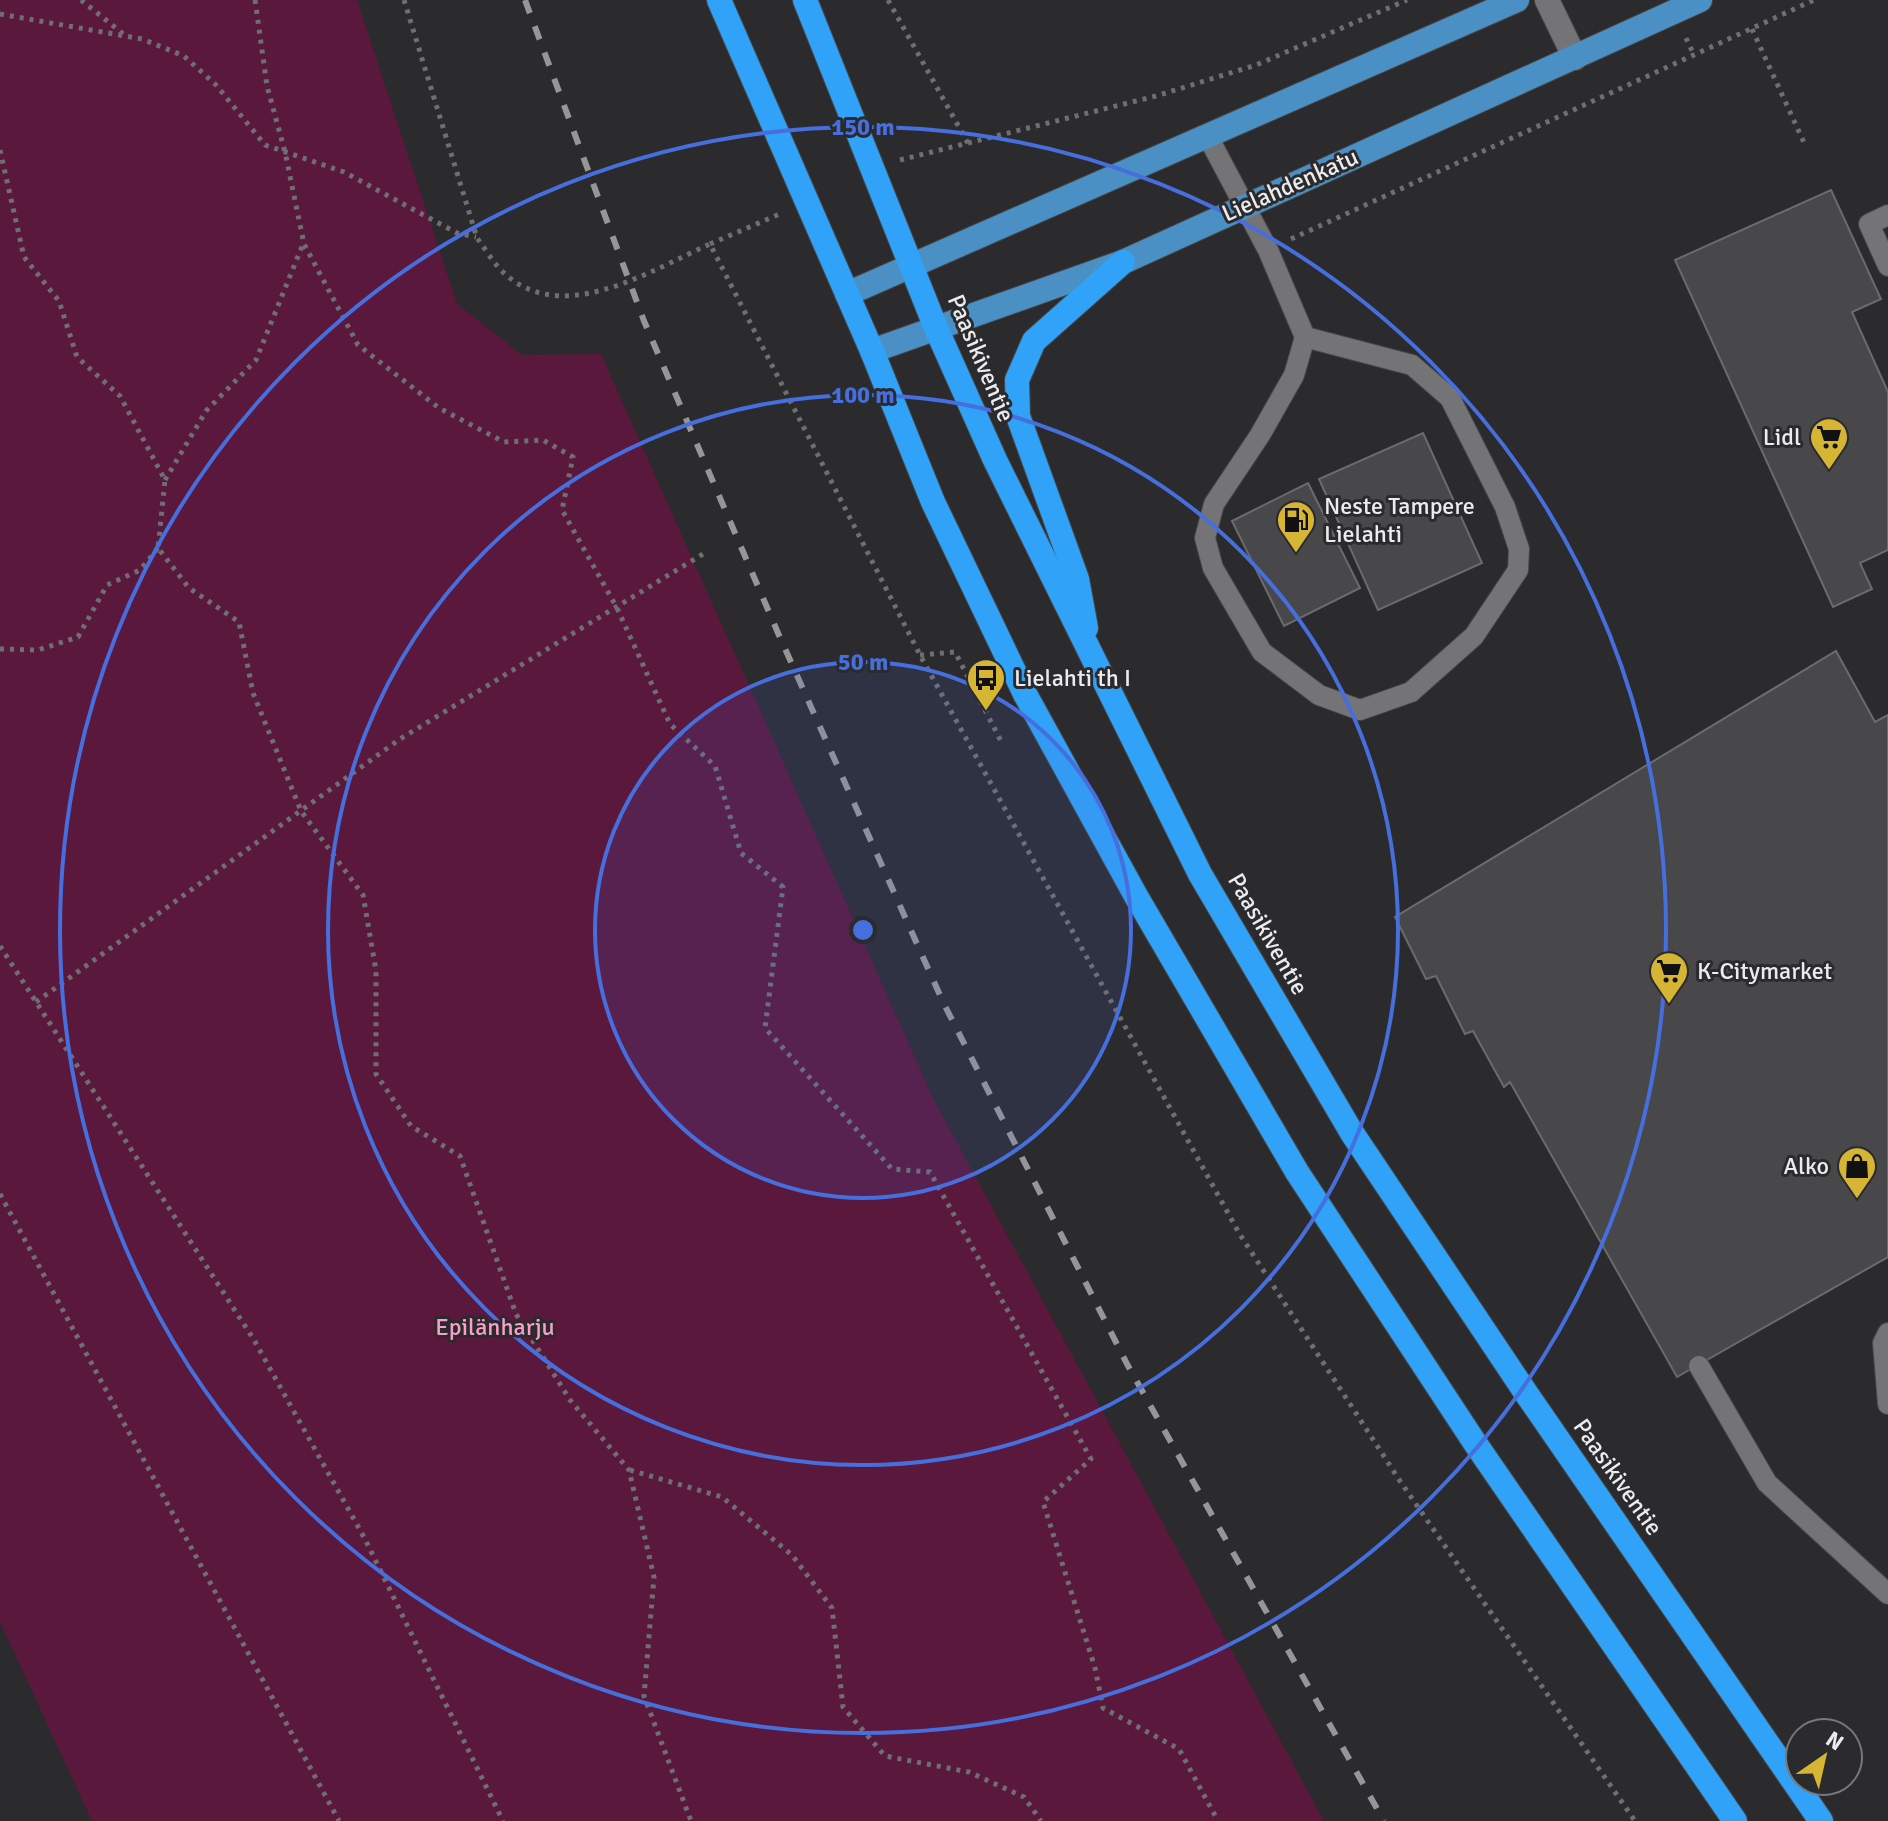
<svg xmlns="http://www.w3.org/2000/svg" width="1888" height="1821" font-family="Signika,sans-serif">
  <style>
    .green { fill: #5a183d }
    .building { fill: #484749; stroke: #6c6a6c; stroke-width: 2 }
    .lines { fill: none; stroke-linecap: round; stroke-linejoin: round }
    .lane-casing { stroke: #47484a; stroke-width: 22 }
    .street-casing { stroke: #47484a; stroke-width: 26 }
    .primary-casing { stroke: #47484a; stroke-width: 26 }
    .highway-casing { stroke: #47484a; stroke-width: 26 }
    .path { stroke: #6f6f71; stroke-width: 5; stroke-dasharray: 4 6; stroke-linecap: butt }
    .lane { stroke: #747477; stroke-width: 20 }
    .street { stroke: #747477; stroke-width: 24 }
    .primary { stroke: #4b90c4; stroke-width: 24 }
    .highway { stroke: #30a2f8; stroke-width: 24 }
    .rail { stroke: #969698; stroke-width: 6; stroke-dasharray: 14 14; stroke-linecap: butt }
    .ring { fill: none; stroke: #466edc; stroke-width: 4 }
    .labels { text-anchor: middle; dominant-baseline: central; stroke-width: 6; stroke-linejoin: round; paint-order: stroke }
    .street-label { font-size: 24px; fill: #ececee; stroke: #2b2b2d }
    .poi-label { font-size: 24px; fill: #ececee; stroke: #2b2b2d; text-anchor: start }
    .park-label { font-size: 24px; fill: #fc9ecb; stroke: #2b2b2d }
    .centre { fill: #466edc; stroke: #2b2b2d; stroke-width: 4 }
    .ring-label { font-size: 24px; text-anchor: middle; font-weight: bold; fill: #466edc; stroke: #2b2b2d; stroke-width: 6; stroke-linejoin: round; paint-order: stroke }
  </style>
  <rect width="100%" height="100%" fill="#2b2b2d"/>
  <path class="green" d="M0,0H357L457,304L522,355L601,354L933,1098L1324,1821H92L0,1622Z"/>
  <g class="building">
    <path d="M1831,190L1881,299L1852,312L1888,392V550L1860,563L1872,589L1833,607L1675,260Z"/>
    <path d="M1423,433L1482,563L1378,610L1319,479Z"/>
    <path d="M1308,483L1360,588L1284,626L1232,521Z"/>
    <path d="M1836,651L1875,722L1888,715V1257L1677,1377L1510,1082L1504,1087L1473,1031L1465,1034L1436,976L1426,979L1395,917Z"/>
  </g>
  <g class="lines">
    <g class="lane-casing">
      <g id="lane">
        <path d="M1207,135L1268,250L1305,337L1294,375L1260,435L1214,504L1205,538L1213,568L1262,652L1319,695L1360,710L1411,692L1474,636L1518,570L1519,549L1505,507L1450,398L1412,365L1305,337"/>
        <path d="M1888,215L1869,224L1888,266"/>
        <path d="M1888,1333L1883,1343L1888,1404"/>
        <path d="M1699,1366L1767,1483L1888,1594"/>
      </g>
    </g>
    <g class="street-casing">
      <path id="street" d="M1547,0L1575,58"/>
    </g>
    <g class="primary-casing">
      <g id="primary">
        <path d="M847,294L1517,0"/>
        <path d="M872,351L1123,262L1700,0"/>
      </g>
    </g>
    <g class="highway-casing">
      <g id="highway">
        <path d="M719,0L872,351L933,502L1025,694L1136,896L1297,1172L1475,1443L1735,1821"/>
        <path d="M805,0L936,328L995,460L1200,874L1352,1133L1528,1396L1821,1821"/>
        <path d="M1086,628L1077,579L1018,416L1017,380L1034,341L1123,262"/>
      </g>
    </g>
    <g class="path">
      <path d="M81,0L127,37"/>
      <path d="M255,0L267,86L285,152L304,244L358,345L439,408L504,442L543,440L573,457L562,510L617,608L670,724L715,766L741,853L783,887L765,1028L892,1169L930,1172L1091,1459L1043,1502L1095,1668L1103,1708L1179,1749L1218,1821"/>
      <path d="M404,0L477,238C484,247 491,259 499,268C557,331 649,271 710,244L920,655L1239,1233L1400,1481L1635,1821"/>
      <path d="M888,0L969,145"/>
      <path d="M0,14L142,39L184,56L216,85L265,145L344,172L457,233L476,237"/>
      <path d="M1752,29L1806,147"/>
      <path d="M1686,38L1694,55"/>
      <path d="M0,150L24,257L59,301L77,357L120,396L165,480L158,548L189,588L239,622L253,693L301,811L363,895L376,971V1074L411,1126L460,1156L516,1314L570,1400L629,1470L654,1577L644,1696L691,1821"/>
      <path d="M900,160L1156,96L1256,65L1407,0"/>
      <path d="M1291,239L1814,0"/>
      <path d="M710,244L782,213"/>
      <path d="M165,480L206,411L256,360L303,244"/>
      <path d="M0,649L38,650L78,637L107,585L140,570L158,548"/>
      <path d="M920,655L955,652L1003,745"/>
      <path d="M0,946L254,1340L365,1539L503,1821"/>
      <path d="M36,1002L400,739L703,554"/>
      <path d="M0,1194L339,1821"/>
      <path d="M630,1470L722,1497L792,1555L832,1608L843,1707L885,1756L969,1772L1024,1797L1041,1821"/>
    </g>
    <use href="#lane" class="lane"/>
    <use href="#street" class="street"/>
    <use href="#primary" class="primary"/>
    <use href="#highway" class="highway"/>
    <path class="rail" d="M525,0L644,321L778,633L943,1002L1127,1364L1384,1821"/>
  </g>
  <circle cx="863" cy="930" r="268" fill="#466edc" fill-opacity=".12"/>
  <g class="ring">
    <circle cx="863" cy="930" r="268"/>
    <circle cx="863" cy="930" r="535"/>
    <circle cx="863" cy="930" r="803"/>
  </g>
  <defs>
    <g id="supermarket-pin" transform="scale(2)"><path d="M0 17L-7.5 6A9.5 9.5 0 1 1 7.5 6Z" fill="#d6b534" stroke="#2b2b2d"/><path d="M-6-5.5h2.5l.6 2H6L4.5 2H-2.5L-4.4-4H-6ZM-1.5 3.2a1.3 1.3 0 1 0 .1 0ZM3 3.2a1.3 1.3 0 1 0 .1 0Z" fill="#111"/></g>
    <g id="fuel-pin" transform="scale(2)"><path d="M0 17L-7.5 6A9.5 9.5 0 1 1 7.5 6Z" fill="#d6b534" stroke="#2b2b2d"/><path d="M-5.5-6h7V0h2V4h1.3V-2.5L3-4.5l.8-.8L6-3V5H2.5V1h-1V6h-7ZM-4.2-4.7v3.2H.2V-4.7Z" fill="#111"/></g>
    <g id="bus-pin" transform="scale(2)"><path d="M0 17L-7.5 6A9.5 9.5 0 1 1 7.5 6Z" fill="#d6b534" stroke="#2b2b2d"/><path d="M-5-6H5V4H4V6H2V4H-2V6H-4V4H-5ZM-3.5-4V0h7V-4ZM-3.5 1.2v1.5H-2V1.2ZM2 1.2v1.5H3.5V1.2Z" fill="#111"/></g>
    <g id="shop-pin" transform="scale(2)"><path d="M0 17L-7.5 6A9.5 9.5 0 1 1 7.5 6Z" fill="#d6b534" stroke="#2b2b2d"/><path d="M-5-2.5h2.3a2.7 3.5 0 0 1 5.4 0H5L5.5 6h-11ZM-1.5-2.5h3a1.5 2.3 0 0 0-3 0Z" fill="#111"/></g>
  </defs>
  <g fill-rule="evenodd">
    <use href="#supermarket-pin" x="1829" y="437"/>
    <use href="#fuel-pin" x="1296" y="520"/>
    <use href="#bus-pin" x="986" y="678"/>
    <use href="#supermarket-pin" x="1669" y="971"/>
    <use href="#shop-pin" x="1857" y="1166"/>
  </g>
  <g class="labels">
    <g class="street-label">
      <text transform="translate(1290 185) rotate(-24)">Lielahdenkatu</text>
      <text transform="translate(981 358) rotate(67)">Paasikiventie</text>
      <text transform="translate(1268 934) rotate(60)">Paasikiventie</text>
      <text transform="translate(1618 1477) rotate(55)">Paasikiventie</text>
    </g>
    <g class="poi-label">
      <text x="1801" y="437" text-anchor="end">Lidl</text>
      <text x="1324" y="506">Neste Tampere<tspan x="1324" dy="28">Lielahti</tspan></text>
      <text x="1014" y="678">Lielahti th I</text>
      <text x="1697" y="971">K-Citymarket</text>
      <text x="1829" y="1166" text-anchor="end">Alko</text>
    </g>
    <g class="park-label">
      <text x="495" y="1327">Epilänharju</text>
    </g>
  </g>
  <circle cx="863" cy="930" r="12" class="centre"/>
  <g class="ring-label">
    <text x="863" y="135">150 m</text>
    <text x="863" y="403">100 m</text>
    <text x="863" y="670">50 m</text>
  </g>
  <g transform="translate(1824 1757) rotate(34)"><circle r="38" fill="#2b2b2d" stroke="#78787a" stroke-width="2"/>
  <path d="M0-6L14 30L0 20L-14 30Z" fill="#d6b534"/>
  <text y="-12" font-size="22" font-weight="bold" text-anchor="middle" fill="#ececee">N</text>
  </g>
</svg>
